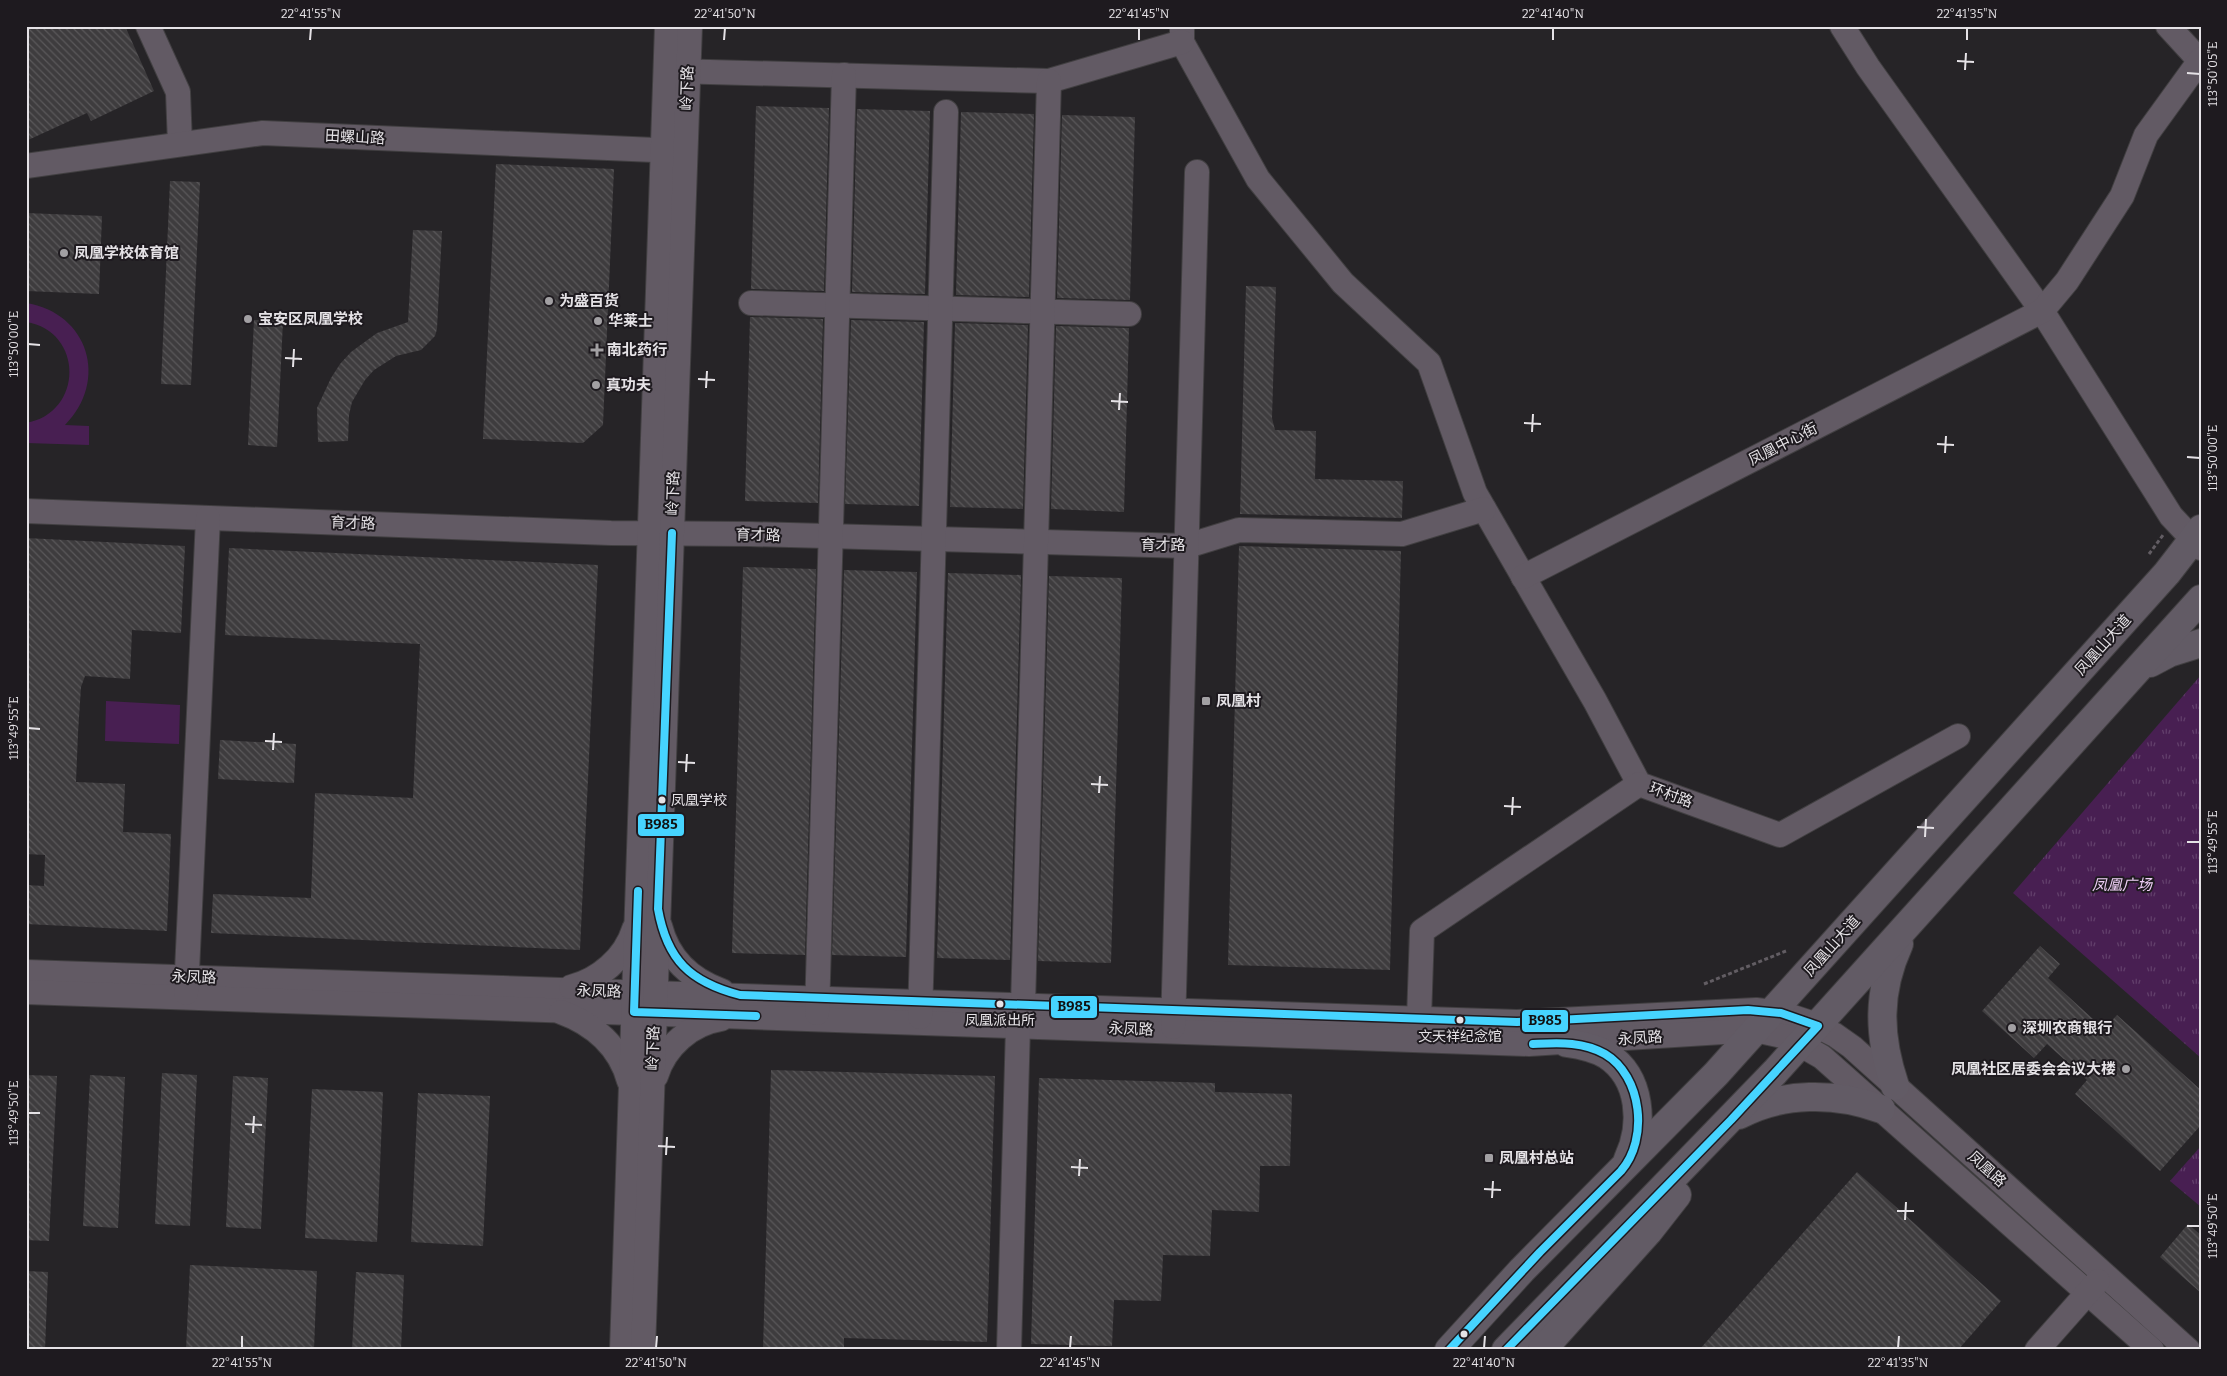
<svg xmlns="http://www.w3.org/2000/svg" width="2227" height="1376" font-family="Bitter,'Noto Sans SC',serif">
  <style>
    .grass { fill: url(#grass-tufts) }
    .garden { fill: #481f52 }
    .building { fill: url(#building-back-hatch) }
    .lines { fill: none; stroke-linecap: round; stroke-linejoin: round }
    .minor-casing { stroke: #413f41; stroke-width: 26 }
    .major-casing { stroke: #413f41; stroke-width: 30 }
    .path { stroke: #625d63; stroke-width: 3; stroke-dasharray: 4 2.5; stroke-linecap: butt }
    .minor { stroke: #625a64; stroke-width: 24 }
    .major { stroke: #625b65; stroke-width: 28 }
    .bus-1-casing { stroke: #1e1a1f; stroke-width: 11 }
    .bus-1 { stroke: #46d4ff; stroke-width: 8 }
    .ticks { fill: none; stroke: #e5e2e6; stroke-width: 2 }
    .poi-dot { fill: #a2a0a3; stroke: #1e1a1f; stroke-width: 2 }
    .bus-dot { fill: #e5e2e6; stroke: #1e1a1f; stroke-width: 2 }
    .labels { text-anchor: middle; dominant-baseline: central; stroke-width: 4; stroke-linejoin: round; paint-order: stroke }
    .bus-label { font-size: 14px; fill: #e5e2e6; stroke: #1e1a1f }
    .street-label { font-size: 15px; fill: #e5e2e6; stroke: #1e1a1f }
    .poi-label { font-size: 15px; font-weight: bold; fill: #e5e2e6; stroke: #1e1a1f; text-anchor: start }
    .park-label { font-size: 15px; font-style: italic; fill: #f0d0f8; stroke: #1e1a1f }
    .line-badge { stroke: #1e1a1f; stroke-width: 2 }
    .pale-badge-label { font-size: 14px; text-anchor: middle; font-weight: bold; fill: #111 }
    .neatline { fill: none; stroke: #e5e2e6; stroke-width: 2 }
    .ticks-label { font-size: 12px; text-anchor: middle; fill: #e5e2e6 }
  </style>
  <defs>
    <pattern id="grass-tufts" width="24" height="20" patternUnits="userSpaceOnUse" patternTransform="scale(1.25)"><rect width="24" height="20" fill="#481f52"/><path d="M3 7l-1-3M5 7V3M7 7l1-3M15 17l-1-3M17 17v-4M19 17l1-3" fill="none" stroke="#623f6b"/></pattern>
    <pattern id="building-back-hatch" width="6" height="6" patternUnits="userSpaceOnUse" patternTransform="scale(1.25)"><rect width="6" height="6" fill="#3e3c3e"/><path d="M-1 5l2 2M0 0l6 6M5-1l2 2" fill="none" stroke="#5a585a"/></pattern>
  </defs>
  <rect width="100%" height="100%" fill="#262427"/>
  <g class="grass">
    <path d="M2201,675V1058L2013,893Z"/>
    <path d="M2201,1146V1207L2170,1181Z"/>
  </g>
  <g class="garden">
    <path d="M26,303C89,313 109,381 65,425L89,426V445L26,443V423C84,413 84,331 26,322Z"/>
    <path d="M106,701L180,705L179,744L105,741Z"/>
  </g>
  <g class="building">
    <path d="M26,26H125L154,91L91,121L87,113L26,141Z"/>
    <path d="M756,106L829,108L824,291L751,289Z"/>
    <path d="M857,109L930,111L925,294L852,292Z"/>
    <path d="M961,112L1034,114L1029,297L956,295Z"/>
    <path d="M1062,115L1135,117L1130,300L1057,298Z"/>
    <path d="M496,164L614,169L603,425L583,443L483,439Z"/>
    <path d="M170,181L200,182L191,385L161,384Z"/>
    <path d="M26,213L102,216L99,294L26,291Z"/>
    <path d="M413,230L442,231L437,329L435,336L421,350L396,356L374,370L365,380L352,402L349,415L348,441L318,442L317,408L331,378L340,364L351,352L377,333L408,322Z"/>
    <path d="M1246,286L1276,287L1272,418L1275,430L1316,431L1315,479L1403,481L1402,518L1240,514Z"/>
    <path d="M750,317L823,319L818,503L745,501Z"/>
    <path d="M254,320L283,321L277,447L248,445Z"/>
    <path d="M851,320L924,322L919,506L845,504Z"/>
    <path d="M955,323L1028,325L1023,509L950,507Z"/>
    <path d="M1056,326L1129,328L1124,512L1051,509Z"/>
    <path d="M26,538L185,546L181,633L132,630L130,679L85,676L81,687L78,733L76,782L125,784L123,832L171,834L167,931L26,924V885L44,886L45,855L26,854Z"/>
    <path d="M1239,546L1401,551L1390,970L1228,965Z"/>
    <path d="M229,548L598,565L580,950L211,933L213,894L311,898L315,793L413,798L420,644L225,635Z"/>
    <path d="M743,567L816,569L805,955L732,953Z"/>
    <path d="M844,570L917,572L906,957L832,955Z"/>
    <path d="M948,573L1021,575L1010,960L937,958Z"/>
    <path d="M1049,576L1122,578L1111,963L1038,961Z"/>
    <path d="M220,740L296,744L294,783L218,779Z"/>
    <path d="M2040,946L2060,964L2048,978L2104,1029L2117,1015L2201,1090V1125L2160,1171L2075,1094L2087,1080L2047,1044L2034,1058L1982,1011Z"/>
    <path d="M771,1070L995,1076L987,1342L844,1338V1350H763Z"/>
    <path d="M162,1073L197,1075L190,1226L155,1224Z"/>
    <path d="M26,1075L57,1076L49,1241L26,1240Z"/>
    <path d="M90,1075L125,1077L118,1228L83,1226Z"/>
    <path d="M233,1076L268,1078L261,1229L226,1227Z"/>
    <path d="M1039,1078L1215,1083V1092L1292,1094L1290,1166H1260L1259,1212L1212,1210L1210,1256L1163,1255L1161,1301L1114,1300L1112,1346L1031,1344Z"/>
    <path d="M312,1089L383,1092L377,1242L305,1238Z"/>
    <path d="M418,1093L490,1096L483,1246L411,1242Z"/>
    <path d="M1857,1172L2001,1301L1958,1350H1699Z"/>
    <path d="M2188,1224L2201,1235V1293L2160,1257Z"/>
    <path d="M190,1265L317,1271L314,1350H186Z"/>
    <path d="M26,1271L48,1272L45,1350H26Z"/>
    <path d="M356,1272L404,1275L401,1350H352Z"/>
  </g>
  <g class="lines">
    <g class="minor-casing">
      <g id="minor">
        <path d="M148,26L178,92L180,144"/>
        <path d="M1182,26V42L1258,179L1343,283L1429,363L1475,493L1595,701L1639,784L1780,835L1958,736"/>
        <path d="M1842,26L1868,67L2042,311L2171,516L2201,548"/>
        <path d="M2168,26L2201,62"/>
        <path d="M673,71L1049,81L1182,42"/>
        <path d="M26,166L263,133L678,151"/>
        <path d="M751,303L1129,314"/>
        <path d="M26,511L611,533L749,534L1187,546L1239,530L1402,534L1484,509"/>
        <path d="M1523,577L2042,311L2067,281L2122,196L2146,135L2201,59"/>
        <path d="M660,926C668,958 691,980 722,991"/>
        <path d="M26,972L1517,1022L1756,1010L1781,1013L1811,1023L1835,1035L1852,1047L2188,1350"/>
        <path d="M571,987C599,980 625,958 634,929"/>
        <path d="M26,992L1529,1044L1755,1030L1787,1037L1822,1057L2152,1350"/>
        <path d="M186,993L208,518"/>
        <path d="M561,1012C594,1024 620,1047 629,1081"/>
        <path d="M817,1013L844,75"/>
        <path d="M920,1017L946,112"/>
        <path d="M1419,1019L1422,931L1639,784"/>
        <path d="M1173,1027L1197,172"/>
        <path d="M656,1076C665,1046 691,1024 721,1019"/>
        <path d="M622,1350L667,26"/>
        <path d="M643,1350L690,26"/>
        <path d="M1009,1350L1018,1026L1023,1005L1049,81"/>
        <path d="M2037,1350L2098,1281"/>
      </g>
    </g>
    <g class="major-casing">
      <g id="major">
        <path d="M2150,663L2169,653L2201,643"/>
        <path d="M1567,1043C1581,1045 1595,1048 1607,1055C1642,1078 1644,1126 1628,1159"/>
        <path d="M1895,1086C1878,1036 1877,992 1899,944"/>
        <path d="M1739,1115C1782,1092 1836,1092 1881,1109"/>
        <path d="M1449,1350L1522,1270L1716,1074L2167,573L2201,529"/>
        <path d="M1506,1350L1775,1072L2201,599"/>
        <path d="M1542,1350L1648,1232L1677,1195"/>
      </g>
    </g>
    <g class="path">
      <path d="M2149,554L2163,535"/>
      <path d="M1704,984L1786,951"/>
    </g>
    <use href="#minor" class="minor"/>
    <use href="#major" class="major"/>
    <g class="bus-1-casing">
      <g id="bus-1">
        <path d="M672,533L658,909C667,960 690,982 740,995L1517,1022L1748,1010L1781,1013L1818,1026L1731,1120L1506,1350"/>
        <path d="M638,891L634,1012L756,1016"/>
        <path d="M1449,1350L1540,1252L1621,1171C1649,1139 1642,1076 1605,1054C1582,1041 1558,1043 1533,1044"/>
      </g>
    </g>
    <use href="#bus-1" class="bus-1"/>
  </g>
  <path class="ticks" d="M310,40L311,28M724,40L725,28M1139,40V28M1553,40V28M1967,40V28M1957,61L1974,62M1965,70L1966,53M2187,73L2200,74M28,344L40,345M285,358L302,359M293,367L294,349M698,379L715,380M706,388L707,371M1111,401L1128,402M1119,410L1120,393M1524,423L1541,424M1532,432L1533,414M1937,444L1954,445M1945,453L1946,436M2187,457L2200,458M28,728L40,729M265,741L282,742M273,750L274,733M678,762L695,763M686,772L687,754M1091,784L1108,785M1099,793L1100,776M1504,806L1521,807M1512,815L1513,797M1917,827L1934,828M1925,837L1926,819M2187,842H2200M28,1113H40M245,1124L262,1125M253,1133L254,1116M658,1146L675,1147M666,1155L667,1137M1071,1167L1088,1168M1079,1176L1080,1159M1484,1189L1501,1190M1492,1198L1493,1181M1897,1211H1914M1905,1220L1906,1202M2187,1226H2200M242,1348V1336M656,1348L657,1336M1070,1348L1071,1336M1484,1348L1485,1336M1898,1348L1899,1336"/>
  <g class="poi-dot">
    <circle cx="64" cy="253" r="5"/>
    <circle cx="549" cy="301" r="5"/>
    <circle cx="248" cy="319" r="5"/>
    <circle cx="598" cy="321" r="5"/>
    <path d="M594.5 342.5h5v5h5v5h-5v5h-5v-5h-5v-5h5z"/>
    <circle cx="596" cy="385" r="5"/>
    <rect x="1201" y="696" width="10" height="10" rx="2.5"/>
    <circle cx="2012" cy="1028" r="5"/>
    <circle cx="2126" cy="1069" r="5"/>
    <rect x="1484" y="1153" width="10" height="10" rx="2.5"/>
  </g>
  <g class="bus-dot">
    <circle cx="662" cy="800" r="4.5"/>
    <circle cx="1000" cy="1004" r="4.5"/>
    <circle cx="1460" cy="1020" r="4.5"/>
    <circle cx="1464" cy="1334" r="4.5"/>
  </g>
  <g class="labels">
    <g class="bus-label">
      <text x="671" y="800" text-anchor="start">凤凰学校</text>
      <text x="1000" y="1020">凤凰派出所</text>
      <text x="1460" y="1036">文天祥纪念馆</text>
    </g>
    <g class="street-label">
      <text transform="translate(687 88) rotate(-88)">岭下路</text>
      <text transform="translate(355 137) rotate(3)">田螺山路</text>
      <text transform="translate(1783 444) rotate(-27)">凤凰中心街</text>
      <text transform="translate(673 493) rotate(-88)">岭下路</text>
      <text transform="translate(353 523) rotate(2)">育才路</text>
      <text transform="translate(758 535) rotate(1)">育才路</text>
      <text x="1163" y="545">育才路</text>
      <text transform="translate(2103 645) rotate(-48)">凤凰山大道</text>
      <text transform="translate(1671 795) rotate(20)">环村路</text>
      <text transform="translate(1832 946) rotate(-48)">凤凰山大道</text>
      <text transform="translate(194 977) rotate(2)">永凤路</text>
      <text transform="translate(599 991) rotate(2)">永凤路</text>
      <text transform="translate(1131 1029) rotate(2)">永凤路</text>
      <text transform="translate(1640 1038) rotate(-4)">永凤路</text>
      <text transform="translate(653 1048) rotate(-88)">岭下路</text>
      <text transform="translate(1987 1169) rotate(42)">凤凰路</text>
    </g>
    <g class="poi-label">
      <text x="74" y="253">凤凰学校体育馆</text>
      <text x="559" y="301">为盛百货</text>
      <text x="258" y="319">宝安区凤凰学校</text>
      <text x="608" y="321">华莱士</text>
      <text x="607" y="350">南北药行</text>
      <text x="606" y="385">真功夫</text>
      <text x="1216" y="701">凤凰村</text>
      <text x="2022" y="1028">深圳农商银行</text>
      <text x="2116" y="1069" text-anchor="end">凤凰社区居委会会议大楼</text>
      <text x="1499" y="1158">凤凰村总站</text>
    </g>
    <g class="park-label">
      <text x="2122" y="885">凤凰广场</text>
    </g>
  </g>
  <g class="line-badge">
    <rect x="637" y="813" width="48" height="24" rx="5" fill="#46d4ff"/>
    <rect x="1050" y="995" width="48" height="24" rx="5" fill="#46d4ff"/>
    <rect x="1521" y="1009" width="48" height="24" rx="5" fill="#46d4ff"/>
  </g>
  <g class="pale-badge-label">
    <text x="661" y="829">B985</text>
    <text x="1074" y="1011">B985</text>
    <text x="1545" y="1025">B985</text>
  </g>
  <rect width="2227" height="1376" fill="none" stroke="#1e1a1f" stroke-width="55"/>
  <rect x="28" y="28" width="2172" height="1320" class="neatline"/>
  <g class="ticks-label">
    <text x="311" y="18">22°41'55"N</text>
    <text x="725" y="18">22°41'50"N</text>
    <text x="1139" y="18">22°41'45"N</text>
    <text x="1553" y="18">22°41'40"N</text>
    <text x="1967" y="18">22°41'35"N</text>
    <text transform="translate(2213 74) rotate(-90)" y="4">113°50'05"E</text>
    <text transform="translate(14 344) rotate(-90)" y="4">113°50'00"E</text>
    <text transform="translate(2213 458) rotate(-90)" y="4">113°50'00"E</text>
    <text transform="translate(14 728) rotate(-90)" y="4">113°49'55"E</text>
    <text transform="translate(2213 842) rotate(-90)" y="4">113°49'55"E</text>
    <text transform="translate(14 1113) rotate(-90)" y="4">113°49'50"E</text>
    <text transform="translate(2213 1226) rotate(-90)" y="4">113°49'50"E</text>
    <text x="242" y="1367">22°41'55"N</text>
    <text x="656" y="1367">22°41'50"N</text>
    <text x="1070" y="1367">22°41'45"N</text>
    <text x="1484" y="1367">22°41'40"N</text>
    <text x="1898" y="1367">22°41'35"N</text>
  </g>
</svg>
